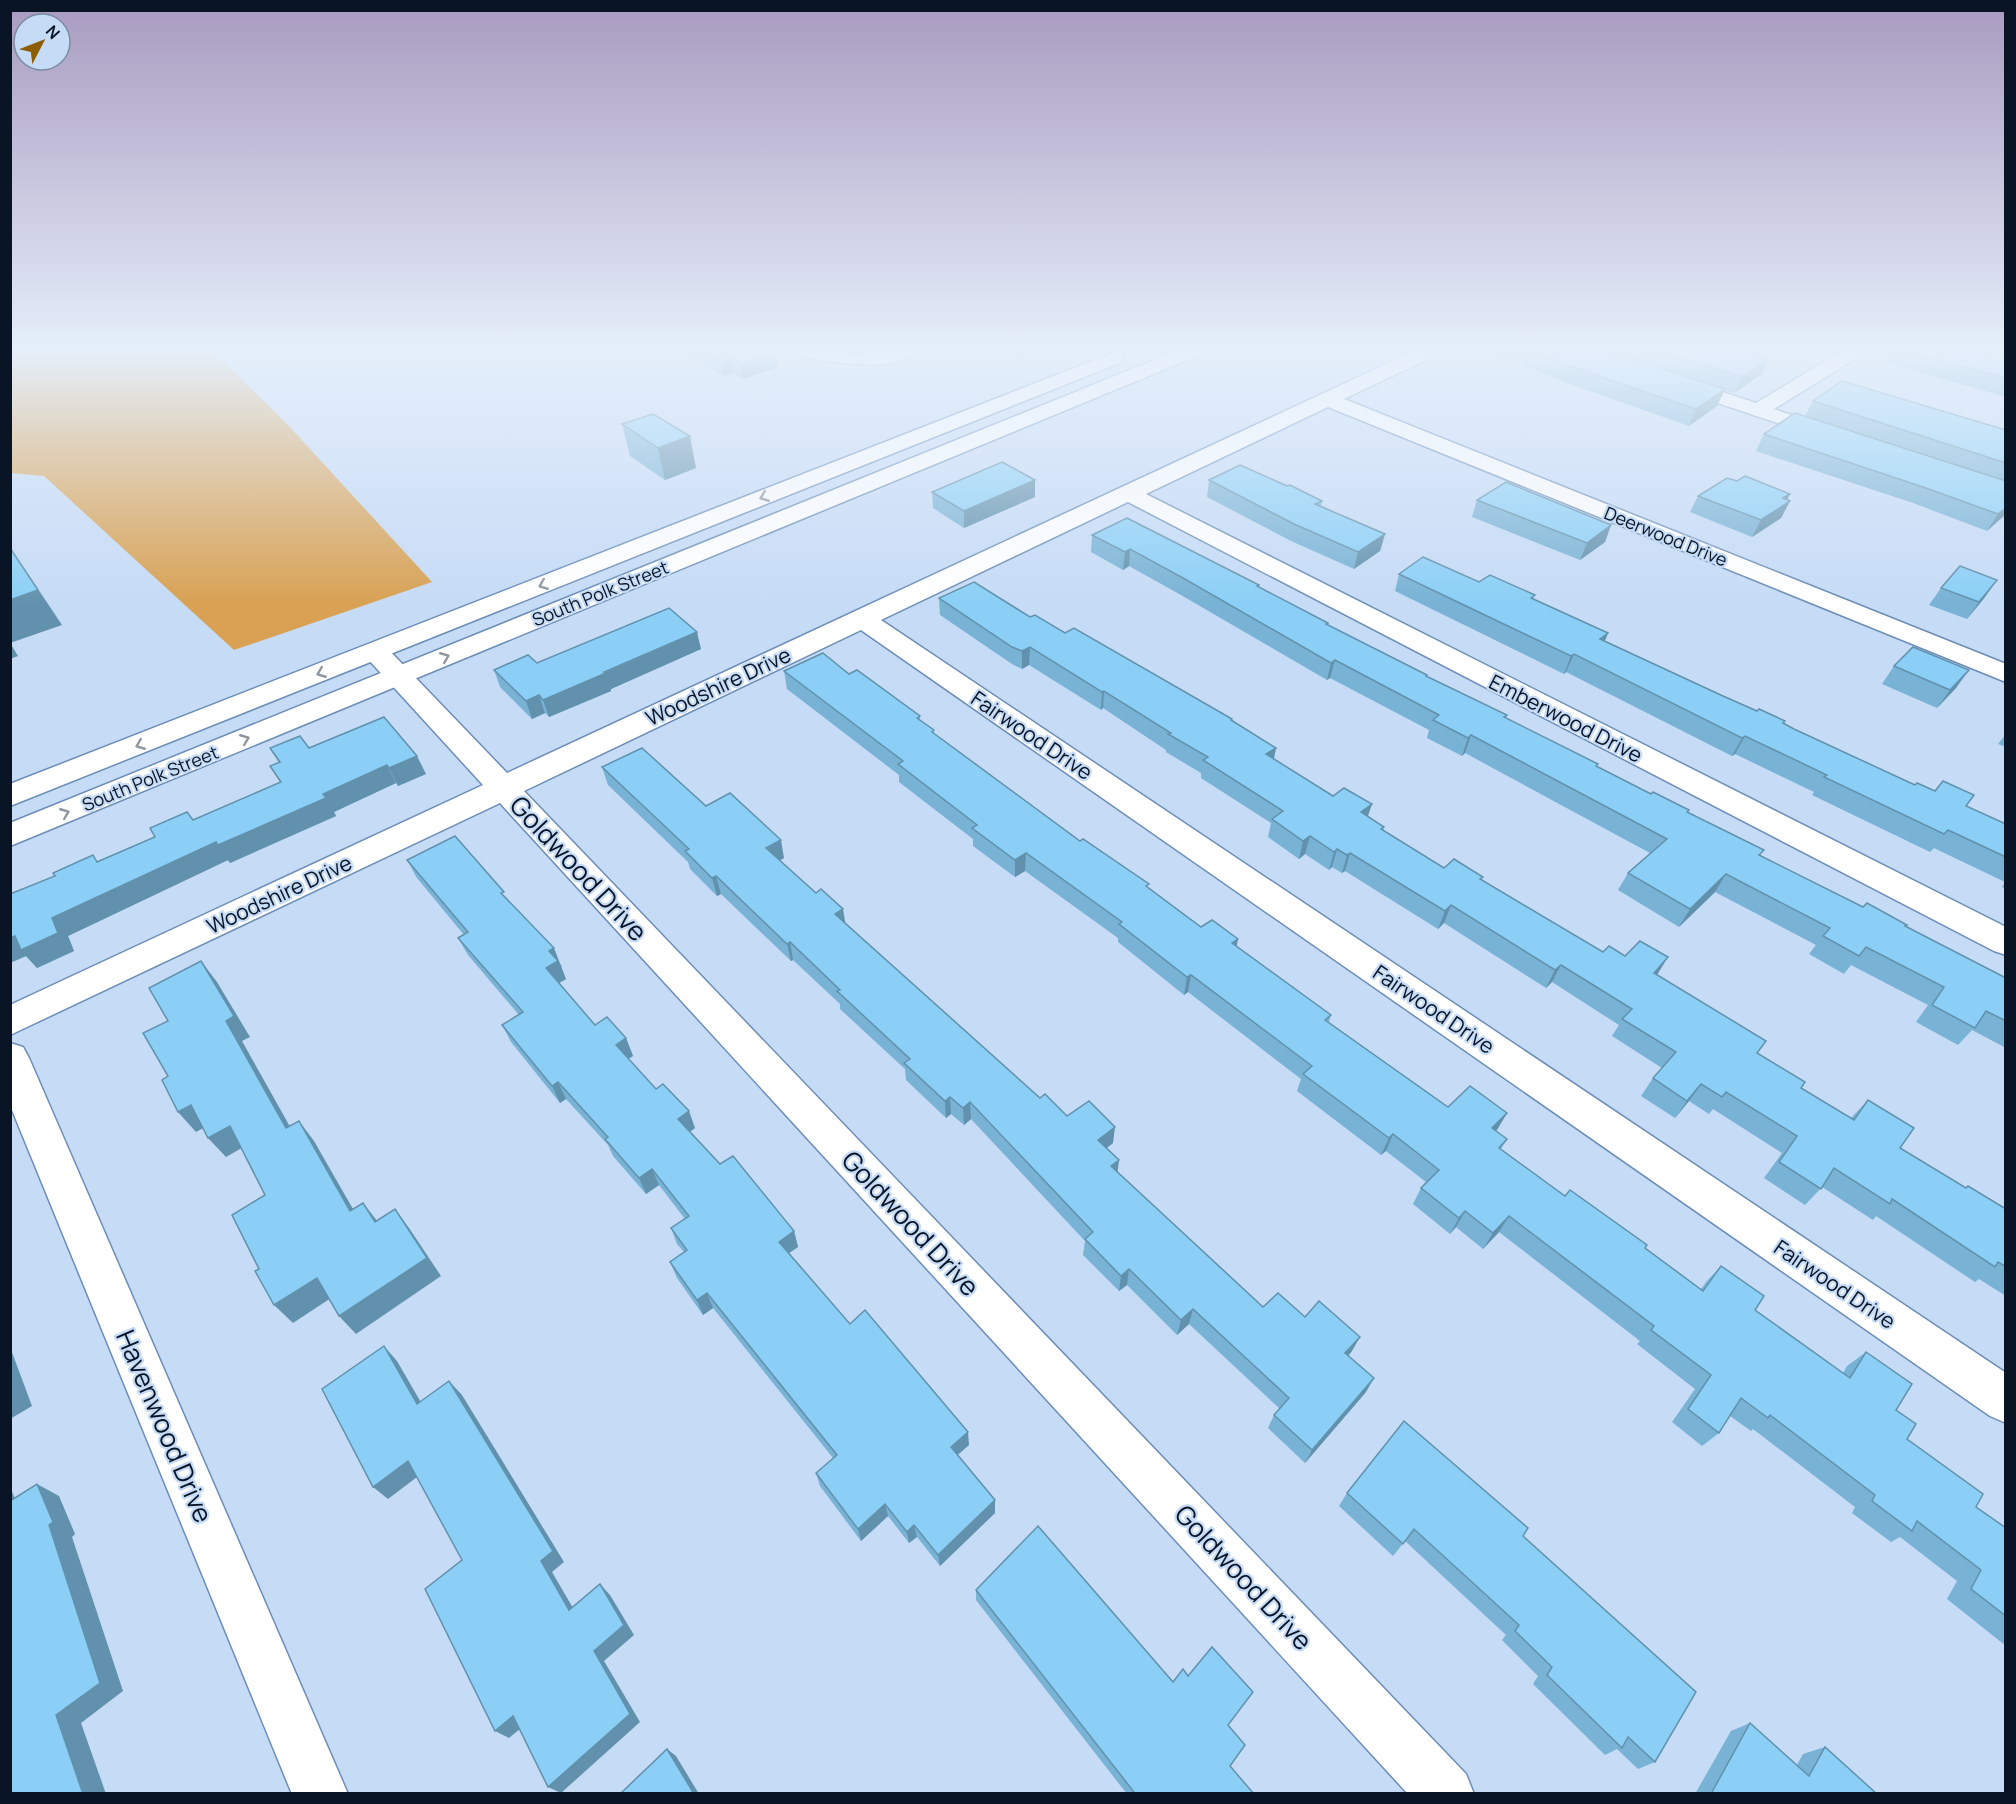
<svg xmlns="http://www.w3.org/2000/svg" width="2016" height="1804" font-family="Manrope,sans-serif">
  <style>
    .green { fill: #d8a153 }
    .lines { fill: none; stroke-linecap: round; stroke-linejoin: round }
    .minor-casing { stroke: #6c8eb6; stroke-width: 3 }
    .major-casing { stroke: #6c8eb6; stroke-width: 3 }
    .minor { fill: #fff; fill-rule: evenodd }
    .major { fill: #fff; fill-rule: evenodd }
    .wall { fill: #78b2d4 }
    .shaded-wall { fill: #6191ac }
    .building { fill: #8bcff6; stroke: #6191ac; stroke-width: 1.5 }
    .oneway { stroke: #90969d }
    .labels { text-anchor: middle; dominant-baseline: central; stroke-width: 4.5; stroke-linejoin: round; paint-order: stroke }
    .far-street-label { font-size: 18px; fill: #091525; stroke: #c6dbf6 }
    .street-label { font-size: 21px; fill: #091525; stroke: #c6dbf6 }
    .near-street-label { font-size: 26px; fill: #091525; stroke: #c6dbf6 }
  </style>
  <rect width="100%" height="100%" fill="#c6dbf6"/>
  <path class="green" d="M10,352H214L287,424L432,582L234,650L44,476L11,473Z"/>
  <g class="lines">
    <g class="minor-casing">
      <g id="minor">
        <path d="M800,352L857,354L914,352C900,373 831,362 809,358L802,356Z"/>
        <path d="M1412,352H1436L1434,356L1344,399L2006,664V682L1328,407L1146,494L2006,927V955L1994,951L1128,502L881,620L2006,1373V1423L1990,1416L861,630L524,791L1466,1774L1474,1794H1408L500,803L10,1035V1005L483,785L367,658L363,652L367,646L376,644L385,646L507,773Z"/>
        <path d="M1840,352H1862L1860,356L1774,409L1835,430L1838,434L1835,438L1828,440L1670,387L1667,383L1670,379L1677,377L1756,403Z"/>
        <path d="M10,1043L23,1047L29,1058L348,1794H292L10,1105Z"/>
      </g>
    </g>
    <g class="major-casing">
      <g id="major">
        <path d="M1115,352L1122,354L1124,358L1122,362L10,806V784Z"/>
        <path d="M1174,352H1199L1197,356L10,846V823Z"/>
      </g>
    </g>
    <use href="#minor" class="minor"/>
    <use href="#major" class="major"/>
  </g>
  <g class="wall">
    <path d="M682,352H776L778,367L743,379L733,373L724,376Z"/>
    <path d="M1005,352H1029L1016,357Z"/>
    <path d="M1489,352H1749L1769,358L1762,374L1734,393L1724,390L1717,406L1689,426L1564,382Z"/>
    <path d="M1893,352H2006V397L1887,363Z"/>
    <path d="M1813,401L2006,430V514L1987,531L1913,503L1756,451L1764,434L1805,416Z"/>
    <path d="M622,424L696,468L665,480L630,456Z"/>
    <path d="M1035,480V497L964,528L933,508L932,492Z"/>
    <path d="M1209,480L1287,486L1322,501L1321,506L1385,534L1380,551L1354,569L1291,541L1207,497Z"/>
    <path d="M1698,496L1787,500L1790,501L1781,518L1752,537L1690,512Z"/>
    <path d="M1477,500L1611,525L1605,542L1580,560L1472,517Z"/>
    <path d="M1092,535L1259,585L1258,587L1328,623L1327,625L1427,677L1507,715L1506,718L1598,764L1597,766L1651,794L1689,810L1688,813L1760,856L1863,907L1906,927L2006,978V1048L1972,1030L1958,1045L1916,1022L1928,1005L1851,965L1844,974L1809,954L1816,945L1715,892L1679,927L1618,890L1628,873L1650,853L1465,753L1462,756L1427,738L1429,730L1330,678L1327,680L1181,595L1129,566L1123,570L1091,552Z"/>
    <path d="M1399,574L1479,582L1535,595L1533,599L1608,633L1605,641L1723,696L1757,711L1785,721L1783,724L1794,729L1915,785L1966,806L2006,827V889L2002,887L2005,882L1934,848L1930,852L1812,795L1814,792L1735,754L1732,756L1566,672L1564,674L1395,591Z"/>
    <path d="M1941,588L1985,597L1967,619L1929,605Z"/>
    <path d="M939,598L1030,617L1065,633L1232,719V721L1276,748L1274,759L1384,827L1383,831L1444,868L1481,879L1603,952L1657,975L1801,1088L1851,1118L1868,1100L1900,1148L1965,1188L1968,1186L2006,1209V1296L1979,1279L1975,1282L1876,1216L1873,1220L1822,1187L1805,1205L1764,1178L1782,1153L1713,1109L1709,1114L1689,1101L1675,1118L1641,1096L1653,1078L1662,1068L1612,1036L1619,1025L1552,982L1546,988L1444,923L1438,929L1345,871L1342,873L1332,867L1329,870L1305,854L1299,859L1268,837L1271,823L1201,778V773L1166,752V750L1103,708L1101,710L1029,665L1022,669L1012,664L940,615Z"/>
    <path d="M701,649L611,689V691L549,717L545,713L532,719L500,687L494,670L537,663Z"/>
    <path d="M1894,666L1956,688L1937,708L1882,684Z"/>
    <path d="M784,671L849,674L920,716V720L934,730V734L1080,841L1149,888L1201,927L1238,939L1237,946L1331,1015L1329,1022L1448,1107L1507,1113L1496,1131L1507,1139L1501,1149L1565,1196L1645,1248L1701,1289L1707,1281L1721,1266L1755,1310L1843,1373L1847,1366L1866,1352L1896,1410L1907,1439L1976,1507L2006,1528V1646L1947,1599L1957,1581L1900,1537L1891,1542L1852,1513L1855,1507L1753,1429L1751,1431L1730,1416L1719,1433L1702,1446L1672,1422L1695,1389L1637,1344L1640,1341L1499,1232L1483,1249L1456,1227L1450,1234L1413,1204L1421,1188L1426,1182L1386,1151L1381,1155L1297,1091L1301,1079L1188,992L1184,995L1118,942V938L1025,871L1015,877L973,846V839L899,782V775L787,689Z"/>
    <path d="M2006,734V747L1998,744Z"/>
    <path d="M270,748H309L426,774L398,786L396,783L334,812L336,816L230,863L228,860L68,936L74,951L37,968L26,956L10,963V894L98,861L280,782L270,766L279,763Z"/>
    <path d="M602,767L706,806L784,858L780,860L845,923L1040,1098L1067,1116L1113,1143L1107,1148L1119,1160L1117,1172L1263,1307L1305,1317L1352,1351L1349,1355L1366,1392L1305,1463L1268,1428L1274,1415L1280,1409L1189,1324L1177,1335L1127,1285L1119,1291L1083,1255L1085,1241L971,1119L964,1125L951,1114L946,1118L906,1080L905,1069L840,1009V1004L793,960L791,961L721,894L717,896L690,869L688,862L608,785Z"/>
    <path d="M407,860L507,899L562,966L561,967L566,979L559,983L595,1025L626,1038L633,1056L628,1059L656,1089L695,1128L690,1132L720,1164L794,1231L798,1247L789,1253L850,1324L969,1445L957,1455L995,1500V1513L940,1566L917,1537L909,1543L888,1516L861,1541L820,1486L816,1473L833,1458L713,1308L703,1315L677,1278L670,1262L684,1252L677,1244L671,1228L685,1219L659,1185L646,1194L613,1156L608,1145L566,1099L560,1103L511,1042L502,1025L519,1015L468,955L458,938L464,935L417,878Z"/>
    <path d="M1347,1493L1523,1536L1655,1762L1638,1769L1617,1749L1605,1755L1533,1684L1538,1676L1502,1640L1506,1635L1405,1541L1393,1556L1339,1506Z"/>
    <path d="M976,1590L1173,1682L1228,1725L1230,1766L1254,1794H1127L976,1600Z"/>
    <path d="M1750,1723L1797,1765L1803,1754L1825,1747L1877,1794H1695L1731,1731Z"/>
  </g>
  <g class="shaded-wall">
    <path d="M776,352L778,367L743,379L741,364Z"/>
    <path d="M1016,352H1029L1016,357Z"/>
    <path d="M731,358L733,373L724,376L721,361Z"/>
    <path d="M1769,358L1762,374L1734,393L1742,377Z"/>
    <path d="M1725,389L1717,406L1689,426L1696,409Z"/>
    <path d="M690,436L696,468L665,480L658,448Z"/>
    <path d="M1035,480V497L964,528V511Z"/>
    <path d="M1790,494L1785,504L1790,501L1781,518L1752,537L1761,520L1783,498Z"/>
    <path d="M2006,508V514L1987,531L1998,514Z"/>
    <path d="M1611,525L1605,542L1580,560L1587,543Z"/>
    <path d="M1385,534L1380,551L1354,569L1358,552Z"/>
    <path d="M10,547L62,625L10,643Z"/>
    <path d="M1130,549L1129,566L1123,570L1125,552Z"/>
    <path d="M1997,580L1985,597L1967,619L1979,602Z"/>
    <path d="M697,632L701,649L611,689V691L549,717L543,700Z"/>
    <path d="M1608,633L1601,650L1600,639Z"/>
    <path d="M10,643L18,656L10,659Z"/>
    <path d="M1030,647L1029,665L1022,669V651Z"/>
    <path d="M1574,654L1566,672L1564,674L1571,656Z"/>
    <path d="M1335,660L1330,678L1327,680L1331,663Z"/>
    <path d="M1969,670L1956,688L1937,708L1950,690Z"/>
    <path d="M1104,691L1103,708L1101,710L1102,692Z"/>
    <path d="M539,695L545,713L532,719L526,701Z"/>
    <path d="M1471,735L1465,753L1462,756L1468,738Z"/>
    <path d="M1745,736L1735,754L1732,756L1742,738Z"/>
    <path d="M1276,748L1272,766L1266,754Z"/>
    <path d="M417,756L426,774L398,786L389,768Z"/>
    <path d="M387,765L396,783L334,812L336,816L230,863L228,860L68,936L74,951L37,968L26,956L10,963V938L216,842Z"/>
    <path d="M1372,804L1366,822L1361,812Z"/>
    <path d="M1310,836L1305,854L1299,859L1303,841Z"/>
    <path d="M781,840L784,858L770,866L766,848Z"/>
    <path d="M1337,849L1332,867L1329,870L1334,852Z"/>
    <path d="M1026,853L1025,871L1015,877V860Z"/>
    <path d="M1350,853L1345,871L1342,873L1347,855Z"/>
    <path d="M1726,874L1715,892L1679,927L1690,909Z"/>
    <path d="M716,876L721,894L717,896L712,878Z"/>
    <path d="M1451,905L1444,923L1438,929L1445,911Z"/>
    <path d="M843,909L846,927L835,914Z"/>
    <path d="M1238,939L1234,956L1232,943Z"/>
    <path d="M790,942L793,960L791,961L787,944Z"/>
    <path d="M554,948L566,979L554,986L546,968L549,951Z"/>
    <path d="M1668,957L1657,975L1654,973Z"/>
    <path d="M201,961L217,982L250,1037L242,1041L302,1148L286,1128L226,1021Z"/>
    <path d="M1561,965L1552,982L1546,988L1555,970Z"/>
    <path d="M1191,975L1188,992L1184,995L1187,977Z"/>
    <path d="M626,1038L633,1056L623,1062L616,1045Z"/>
    <path d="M558,1082L566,1099L560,1103L552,1086Z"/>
    <path d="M1701,1084L1689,1101L1675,1118L1687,1101Z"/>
    <path d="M950,1097L951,1114L946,1118L945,1101Z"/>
    <path d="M970,1102L971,1119L964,1125L963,1108Z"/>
    <path d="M191,1105L209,1125L196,1132L178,1112Z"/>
    <path d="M689,1111L695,1128L684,1136L678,1119Z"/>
    <path d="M1507,1113L1497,1130L1483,1145L1492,1128Z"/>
    <path d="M299,1121L314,1141L365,1230L350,1211Z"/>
    <path d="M230,1126L247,1145L226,1157L208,1138Z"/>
    <path d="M1115,1127L1113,1143L1096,1156L1098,1140Z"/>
    <path d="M1393,1134L1386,1151L1381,1155L1389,1138Z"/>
    <path d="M1119,1160L1117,1177L1111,1166Z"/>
    <path d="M652,1169L659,1185L646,1194L639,1178Z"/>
    <path d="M363,1203L378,1222H375Z"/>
    <path d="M395,1209L409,1228L441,1276L356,1334L339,1316Z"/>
    <path d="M1465,1211L1456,1227L1450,1234L1459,1218Z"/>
    <path d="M1509,1216L1499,1232L1483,1249L1493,1233Z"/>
    <path d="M794,1231L798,1247L783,1257L779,1242Z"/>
    <path d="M1129,1269L1127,1285L1119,1291L1121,1276Z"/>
    <path d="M317,1278L334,1296L293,1323L274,1305Z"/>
    <path d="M707,1293L713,1308L703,1315L697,1300Z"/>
    <path d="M1193,1309L1189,1324L1177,1335L1181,1320Z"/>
    <path d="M1360,1337L1352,1351L1338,1367L1345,1353Z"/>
    <path d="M384,1346L397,1361L430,1418L417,1404Z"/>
    <path d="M10,1347L32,1406L10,1419Z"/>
    <path d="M1374,1378L1366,1392L1305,1463L1312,1450Z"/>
    <path d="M449,1381L462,1395L564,1562L552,1572L580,1620L569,1610L541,1561Z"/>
    <path d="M968,1432L969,1445L952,1460L951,1447Z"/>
    <path d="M408,1461L421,1474L388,1499L373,1487Z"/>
    <path d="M37,1484L59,1496L75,1534L72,1537L123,1691L81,1723L106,1794H83L56,1715Z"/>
    <path d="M10,1487L24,1520L10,1513Z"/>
    <path d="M995,1500V1513L940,1566L938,1555Z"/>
    <path d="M885,1504L888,1516L861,1541L858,1529Z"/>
    <path d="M914,1525L917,1537L909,1543L907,1532Z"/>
    <path d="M600,1584L610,1595L634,1635L604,1661L640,1722L561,1793L548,1787L594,1651Z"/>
    <path d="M513,1716L526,1724L509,1738L495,1731Z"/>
    <path d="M667,1749L676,1756L699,1794H694Z"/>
  </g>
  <g class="building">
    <path d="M705,352H775L741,364L731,358L721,361Z"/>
    <path d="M1533,352H1610L1725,389L1696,409L1569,366Z"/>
    <path d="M1662,352H1749L1769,358L1742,377Z"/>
    <path d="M1910,352H1981L2006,358V378Z"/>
    <path d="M1842,381L2006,430V463L1813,401Z"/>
    <path d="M1795,413L2006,481V508L1998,514L1923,487L1764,434Z"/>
    <path d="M653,414L690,436L658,448L622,424Z"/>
    <path d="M1002,462L1035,480L964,511L932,492Z"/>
    <path d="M1240,465L1287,486L1290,485L1322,501L1315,504L1385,534L1358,552L1294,524L1209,480Z"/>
    <path d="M1745,476L1790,494L1783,498L1790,501L1761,520L1698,496L1727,478L1737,481Z"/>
    <path d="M1506,482L1611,525L1587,543L1477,500Z"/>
    <path d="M1127,518L1259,585L1257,586L1328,623L1326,624L1427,675L1426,676L1507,715L1504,717L1598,764L1596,766L1651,794L1653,792L1689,810L1687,812L1764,850L1759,855L1863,907L1867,903L1907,925L1905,926L2006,978V1021L1986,1011L1975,1028L1932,1005L1944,987L1866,947L1859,956L1823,936L1830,928L1726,874L1690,909L1628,873L1667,839L1471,735L1468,738L1433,720L1439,715L1335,660L1331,663L1183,578L1130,549L1125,552L1092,535Z"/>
    <path d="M10,548L38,590L10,600Z"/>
    <path d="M1423,557L1479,582L1490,575L1535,595L1531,598L1608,633L1600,639L1723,696L1757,711L1759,709L1785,721L1783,723L1794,729L1915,785L1917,783L1935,791L1943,781L1974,795L1966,806L2006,824V857L1948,830L1944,834L1824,777L1827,775L1745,736L1742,738L1574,654L1571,656L1399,574Z"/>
    <path d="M1960,566L1997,580L1979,602L1941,588Z"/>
    <path d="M974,582L1030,617L1035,615L1065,633L1074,628L1232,719L1231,720L1276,748L1266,754L1333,796L1344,788L1372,804L1361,812L1384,827L1381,829L1444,868L1454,859L1483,877L1480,879L1603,952L1609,946L1625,956L1640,941L1668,957L1654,973L1766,1041L1757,1053L1805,1082L1801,1088L1854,1120L1868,1100L1914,1128L1900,1148L1966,1188L1968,1186L2006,1209V1267L1998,1262L1995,1267L1892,1199L1890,1204L1834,1168L1821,1189L1779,1162L1797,1136L1726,1092L1722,1097L1701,1084L1687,1101L1653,1078L1676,1052L1622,1019L1632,1009L1561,965L1555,970L1451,905L1445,911L1350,853L1347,855L1337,849L1334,852L1310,836L1303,841L1272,819L1283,811L1203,760L1208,757L1168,734L1171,733L1104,691L1102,692L1030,647L1022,651L1012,647L939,598Z"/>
    <path d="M669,608L697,632L604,672L606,673L543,700L539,695L526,701L494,670L528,655L537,663Z"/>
    <path d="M1913,647L1969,670L1950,690L1894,666Z"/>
    <path d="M823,653L849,674L857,670L920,716L917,718L934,730L932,732L1080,841L1083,839L1149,884L1146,886L1201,927L1212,920L1238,939L1232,943L1331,1015L1325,1020L1448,1107L1470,1086L1507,1113L1492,1128L1507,1139L1499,1148L1565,1196L1570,1190L1647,1245L1645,1248L1703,1291L1721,1266L1764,1296L1755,1310L1850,1378L1866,1352L1912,1384L1896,1410L1916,1424L1907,1439L1983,1494L1976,1507L2006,1528V1616L1971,1589L1981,1570L1917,1521L1912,1531L1872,1501L1875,1495L1770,1415L1768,1418L1741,1398L1719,1433L1688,1409L1711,1375L1651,1330L1654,1326L1509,1216L1493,1233L1465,1211L1459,1218L1421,1188L1439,1170L1393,1134L1389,1138L1303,1074L1312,1066L1191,975L1187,977L1119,924L1122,922L1026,853L1015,860L972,828L977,825L898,764L903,761L784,671Z"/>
    <path d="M384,717L417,756L389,768L387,765L323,794L326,798L218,845L216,842L52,918L58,933L21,950L15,936L10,938V894L55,876L53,873L93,855L97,862L155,837L150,828L187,812L193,820L281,782L270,766L280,762L270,748L300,736L309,748Z"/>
    <path d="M642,748L706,806L730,793L781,840L766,848L816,893L821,889L843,909L835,914L1040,1098L1045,1094L1067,1116L1089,1101L1115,1127L1098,1140L1119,1160L1111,1166L1263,1307L1278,1293L1305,1317L1319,1301L1360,1337L1345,1353L1374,1378L1312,1450L1274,1415L1289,1398L1193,1309L1181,1320L1129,1269L1121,1276L1085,1239L1093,1232L970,1102L963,1108L950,1097L945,1101L904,1063L910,1059L837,991L840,990L790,942L787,944L716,876L712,878L685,851L689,849L602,767Z"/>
    <path d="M455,836L504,892L501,893L554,948L549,951L558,961L546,968L595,1025L607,1017L626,1038L616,1045L656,1089L663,1084L689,1111L678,1119L720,1164L733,1156L794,1231L779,1242L850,1324L865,1310L968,1432L951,1447L995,1500L938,1555L914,1525L907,1532L885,1504L858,1529L816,1473L837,1455L707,1293L697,1300L670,1262L687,1250L671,1228L689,1216L652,1169L639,1178L605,1139L608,1137L558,1082L552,1086L502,1025L523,1012L458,938L468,932L407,860Z"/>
    <path d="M201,961L234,1016L226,1021L286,1128L299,1121L350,1211L363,1203L375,1222L395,1209L427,1258L339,1316L317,1278L274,1305L255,1271L259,1269L232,1215L265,1195L230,1126L208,1138L191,1105L178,1112L162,1080L168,1076L143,1033L168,1021L149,988Z"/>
    <path d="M384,1346L417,1404L449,1381L553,1551L541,1561L569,1610L600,1584L624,1625L594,1651L630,1714L548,1787L513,1716L495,1731L425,1589L462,1560L408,1461L373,1487L322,1389Z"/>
    <path d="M1404,1421L1528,1528L1523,1536L1696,1692L1655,1762L1628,1737L1622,1748L1547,1675L1552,1667L1515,1631L1519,1625L1414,1529L1403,1544L1347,1493Z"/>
    <path d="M37,1484L53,1522L49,1525L100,1683L56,1715L83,1794H10V1501Z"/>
    <path d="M1038,1526L1173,1682L1183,1669L1188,1676L1212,1647L1253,1692L1228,1725L1245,1745L1230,1766L1254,1794H1133L1134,1792L976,1590Z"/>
    <path d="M1750,1723L1809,1776L1825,1747L1877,1794H1711Z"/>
    <path d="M667,1749L694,1794H620Z"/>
  </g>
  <defs><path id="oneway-chevron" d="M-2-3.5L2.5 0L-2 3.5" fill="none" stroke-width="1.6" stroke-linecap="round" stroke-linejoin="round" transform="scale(1.5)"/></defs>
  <g class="oneway">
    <use href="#oneway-chevron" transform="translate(764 497) rotate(158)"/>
    <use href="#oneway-chevron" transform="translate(543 585) rotate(158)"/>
    <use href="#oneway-chevron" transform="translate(445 657) rotate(-22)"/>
    <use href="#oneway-chevron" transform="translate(321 673) rotate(158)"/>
    <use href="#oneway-chevron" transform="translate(245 739) rotate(-22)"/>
    <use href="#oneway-chevron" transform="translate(140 745) rotate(158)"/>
    <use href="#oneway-chevron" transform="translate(65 813) rotate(-22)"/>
  </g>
  <linearGradient id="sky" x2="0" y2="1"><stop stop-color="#a89abf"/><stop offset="0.58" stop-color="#e5effb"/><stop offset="1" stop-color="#e5effb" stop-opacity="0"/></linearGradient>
  <rect width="2016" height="604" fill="url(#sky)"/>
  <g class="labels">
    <g class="far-street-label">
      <text transform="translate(1666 536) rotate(22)">Deerwood Drive</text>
      <text transform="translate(600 593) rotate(-22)">South Polk Street</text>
      <text transform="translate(150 778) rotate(-22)">South Polk Street</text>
    </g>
    <g class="street-label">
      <text transform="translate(718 686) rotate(-25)">Woodshire Drive</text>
      <text transform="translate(1566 718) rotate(27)">Emberwood Drive</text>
      <text transform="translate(1032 735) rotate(34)">Fairwood Drive</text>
      <text transform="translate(279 894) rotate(-25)">Woodshire Drive</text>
      <text transform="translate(1434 1009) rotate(34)">Fairwood Drive</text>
      <text transform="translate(1835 1284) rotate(34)">Fairwood Drive</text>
    </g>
    <g class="near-street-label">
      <text transform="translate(579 868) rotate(47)">Goldwood Drive</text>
      <text transform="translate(911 1223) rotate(47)">Goldwood Drive</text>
      <text transform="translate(165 1426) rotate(67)">Havenwood Drive</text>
      <text transform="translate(1244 1577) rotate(47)">Goldwood Drive</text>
    </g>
  </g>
  <rect width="2016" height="1804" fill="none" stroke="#091525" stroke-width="24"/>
  <g transform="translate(42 42) rotate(48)"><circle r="28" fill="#c6dbf6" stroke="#7a8ca2" stroke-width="1.5"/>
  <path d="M0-4.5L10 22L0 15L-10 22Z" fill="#8d5e06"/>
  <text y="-9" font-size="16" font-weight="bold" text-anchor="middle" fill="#091525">N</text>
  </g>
</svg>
